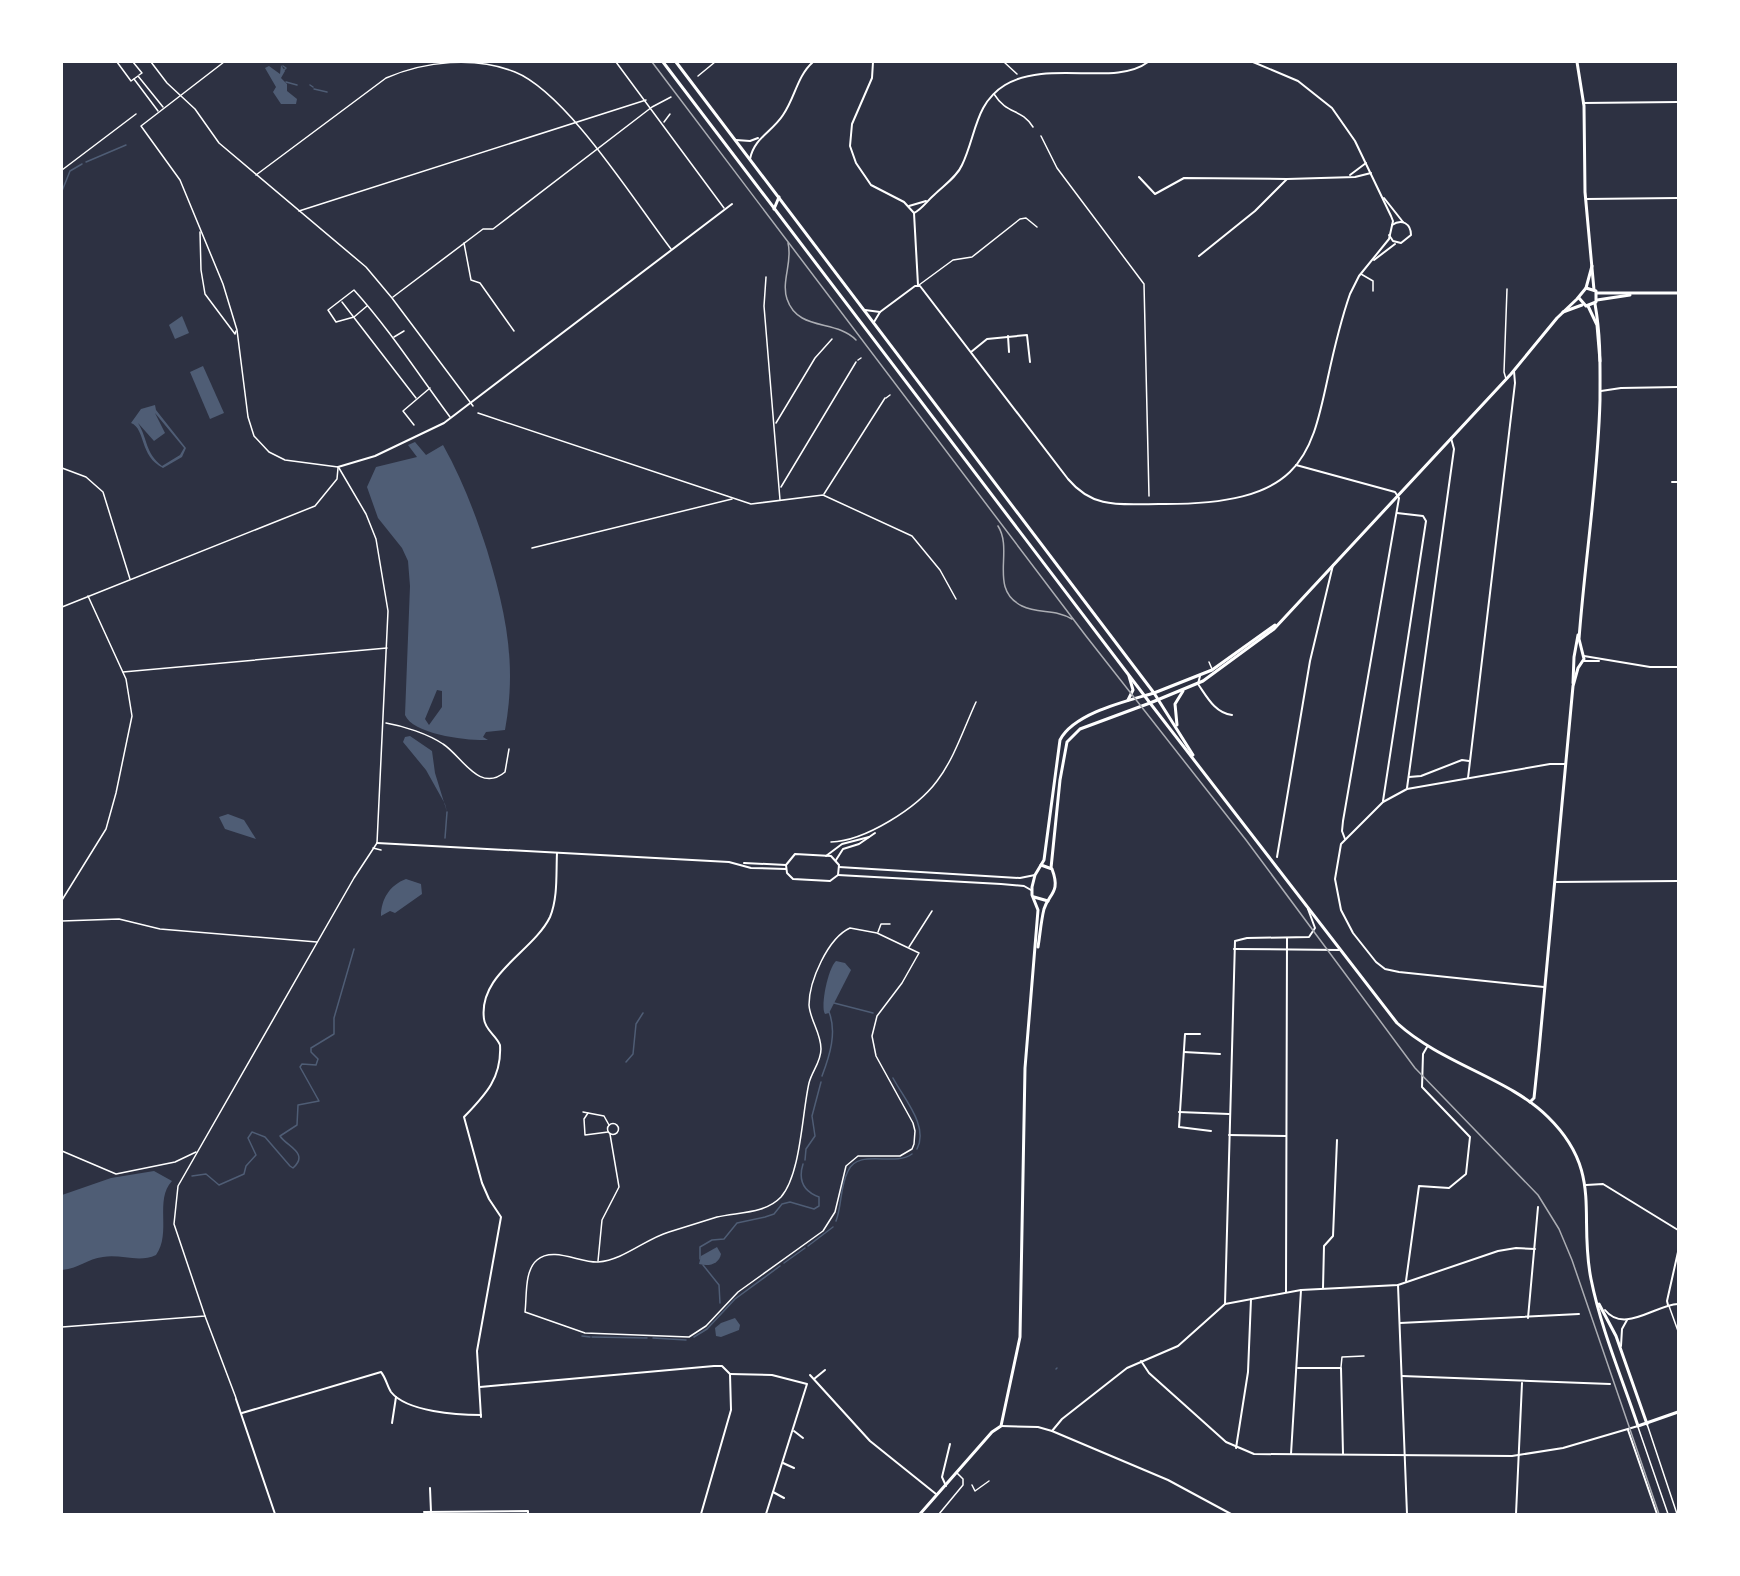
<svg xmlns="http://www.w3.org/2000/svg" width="1740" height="1576" font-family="Poppins,sans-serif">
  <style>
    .water { fill: #4f5d75; fill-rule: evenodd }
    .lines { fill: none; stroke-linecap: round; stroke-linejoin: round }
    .stream { stroke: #4f5d75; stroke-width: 1.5 }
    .service { stroke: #fff; stroke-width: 1.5 }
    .pedestrian { stroke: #fff; stroke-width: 1.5 }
    .minor { stroke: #fff; stroke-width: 2 }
    .tertiary { stroke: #fff; stroke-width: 3 }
    .secondary { stroke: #fff; stroke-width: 3 }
    .tram { stroke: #abadb3; stroke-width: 1.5 }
  </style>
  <rect width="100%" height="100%" fill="#2d3142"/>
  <g class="water">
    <path d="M281,65L285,71L281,78L287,84V91L297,99L296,104H281L273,92L276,87L265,68L269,66L280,74Z"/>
    <path d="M182,316L189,333L175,339L169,325Z"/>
    <path d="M203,366L224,413L210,419L190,372Z"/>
    <path d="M155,405L156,410L186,448L182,457L163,468C139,456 146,429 131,423L141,409ZM155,413L184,448L180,455L162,466C145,453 148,439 138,423L154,441L165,433Z"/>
    <path d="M415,442L426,455L443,445C462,479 475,513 487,550C506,613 517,664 505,730L486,732L483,737L488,740C470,741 413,735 405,715L410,586L408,561L402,548L378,518L367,487L376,467L417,457L408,445ZM437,690L442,691V707L429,725L425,719Z"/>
    <path d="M410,736L432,751L435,773L447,812L445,804L426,770L403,742L405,737Z"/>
    <path d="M228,814L244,820L256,839L225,829L219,817Z"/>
    <path d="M406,879L421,884L422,894L395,913L390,911L381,916C381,899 390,885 406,879Z"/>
    <path d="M836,961L845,963L851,970L829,1013L825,1014C820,1007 828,968 836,961Z"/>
    <path d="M154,1171L172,1181C154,1200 172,1233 156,1255C139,1263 121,1254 103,1257C87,1259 80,1268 62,1270V1195L111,1178Z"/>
    <path d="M717,1247L721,1254C719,1264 709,1267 699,1264L701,1256Z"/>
    <path d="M735,1318L740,1325L739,1330L721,1337L716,1336L715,1328L721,1323Z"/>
  </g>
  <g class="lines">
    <g class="stream">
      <path d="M283,66L286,68L284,70"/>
      <path d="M286,82L297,85"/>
      <path d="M310,85L313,87"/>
      <path d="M314,89L327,92"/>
      <path d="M86,162L126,145"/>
      <path d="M62,191L70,171L82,164"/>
      <path d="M445,838L447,812"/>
      <path d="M834,1003L873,1013"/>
      <path d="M626,1062L633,1054L636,1024L643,1013"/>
      <path d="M822,1076C830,1055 837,1032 829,1012"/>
      <path d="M893,1078C904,1099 929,1126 917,1149"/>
      <path d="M805,1160L806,1149L815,1136L812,1116L821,1082"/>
      <path d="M192,1176L206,1174L219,1185L244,1174L246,1166L256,1155L248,1138L252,1132L265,1137L290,1166L293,1168C310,1153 286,1146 280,1136L297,1125L298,1105L319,1101L300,1067L302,1064L316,1065L318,1059L311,1052V1048L334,1034V1018L354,949"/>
      <path d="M836,1221C842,1205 840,1186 848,1171C858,1148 894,1167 912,1154"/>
      <path d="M808,1246L833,1227"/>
      <path d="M700,1259V1247L712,1240L724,1239L737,1223L765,1217L774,1214L782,1204L790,1202L814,1209L819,1206V1197C803,1191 798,1180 803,1164"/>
      <path d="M784,1263L805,1248"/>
      <path d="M703,1265L719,1285L720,1303"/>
      <path d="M582,1336L590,1337"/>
      <path d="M592,1337L647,1338"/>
      <path d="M694,1337L707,1329L735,1299L780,1266"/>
      <path d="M653,1338L686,1340"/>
      <path d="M1056,1369L1057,1368"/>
    </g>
    <g class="service">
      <path d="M994,94C1007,115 1021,108 1033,127"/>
      <path d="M464,243L471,280L480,283L514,331"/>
      <path d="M1361,274L1373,281V291"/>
      <path d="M919,285L953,260L972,257L1020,219L1026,218L1037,227"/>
      <path d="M1506,379L1504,372L1507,289"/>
      <path d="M1209,662L1212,669"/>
      <path d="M205,1316L236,1398"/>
      <path d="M1341,1367L1342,1357L1364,1356"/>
      <path d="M1647,1424L1677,1514"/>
      <path d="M1638,1427L1668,1514"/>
      <path d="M972,1485L975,1491L989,1481"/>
      <path d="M939,1514L963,1485V1479L957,1473"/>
    </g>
    <g class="pedestrian">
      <path d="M117,62L131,81L138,76L163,107"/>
      <path d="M133,62L142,73L139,75"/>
      <path d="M151,62L167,83L195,109L219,143L366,267L392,298L473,406"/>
      <path d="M224,62L141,126L180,180L223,284L237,330L248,417L254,436L269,452L285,460L338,467"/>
      <path d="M616,62L724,208"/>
      <path d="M1004,62L1017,74"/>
      <path d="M698,76L715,62"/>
      <path d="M134,79L158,111"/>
      <path d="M664,122L670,114"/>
      <path d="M1041,136L1057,168L1144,284L1149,496"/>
      <path d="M62,170L136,114"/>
      <path d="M256,175L386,78C425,61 475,56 515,72C567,93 635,202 671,249"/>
      <path d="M299,211L646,100"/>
      <path d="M200,232L201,270L205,294L235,334L236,331"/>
      <path d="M766,277L764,306L780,500"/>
      <path d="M393,297L483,229H493L652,107L671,97"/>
      <path d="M342,302L416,398"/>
      <path d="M367,306L354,317L336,322L328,310L354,290C390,330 418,374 450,417"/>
      <path d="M394,337L404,331"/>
      <path d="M858,360L861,358"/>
      <path d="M886,398L890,395"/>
      <path d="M478,413L751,504L823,495L912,536L940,570L956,599"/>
      <path d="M776,423L815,358L832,339"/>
      <path d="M414,425L403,411L430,388"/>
      <path d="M62,468L86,477L103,492L130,579"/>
      <path d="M781,487L856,362"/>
      <path d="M824,494L885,398"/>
      <path d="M532,548L732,499"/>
      <path d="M62,607L315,506L337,479L338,468"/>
      <path d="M123,672L387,648"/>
      <path d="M386,723C404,726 428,734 443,744C461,755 479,794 505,772L509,749"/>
      <path d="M831,842C865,841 917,808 937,781C954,759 964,728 976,702"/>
      <path d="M373,848L381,850"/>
      <path d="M62,900L106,829L116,793L132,716L126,679L88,596"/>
      <path d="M62,921L119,919L160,929L317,942"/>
      <path d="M850,928L877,933L919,953L902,983L877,1016L872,1036L876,1056L913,1123L915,1131L914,1144L912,1149L900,1156H858L846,1166L835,1212L823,1231L738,1292L706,1326L689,1337L585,1333L525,1312C527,1297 524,1271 537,1260C553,1246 580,1263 598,1262C624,1260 645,1239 669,1232C685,1227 701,1222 717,1217C738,1212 765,1214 781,1197C801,1174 802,1113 809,1083C812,1071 821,1062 821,1049C821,1033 810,1020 809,1005C809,981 828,938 850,928Z"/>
      <path d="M878,932L881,924H890"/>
      <path d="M909,947L932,911"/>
      <path d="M583,1112L604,1116L609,1125"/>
      <path d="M588,1113L584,1119L585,1135L608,1132"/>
      <circle cx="613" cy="1129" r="5.5"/>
      <path d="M62,1151L116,1174L175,1162L196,1152"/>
      <path d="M598,1261L602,1220L619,1187L610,1134"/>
      <path d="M1669,1306L1678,1331"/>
      <path d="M62,1327L205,1316L174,1224L178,1186L354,878L377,843L388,611L376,539L366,514L339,468"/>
    </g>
    <g class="minor">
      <path d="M873,62L872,78L852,124L850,146L856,163L871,185L904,202L914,213L918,285"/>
      <path d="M1583,103L1678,102"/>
      <path d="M736,140L750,141L758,138"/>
      <path d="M750,159C754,138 772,132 783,115C795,98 797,76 813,62"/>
      <path d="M1350,175L1366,163"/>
      <path d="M1139,177L1155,194L1184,178L1287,179"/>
      <path d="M1384,198L1403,222"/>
      <path d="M1586,199L1678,198"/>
      <path d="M909,206L926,201"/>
      <path d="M914,213C922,209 927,201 934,195C943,186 957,177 962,165C976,136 975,103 1005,85C1048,59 1115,87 1148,62"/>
      <path d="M1389,235L1393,241L1401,243L1411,235C1411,224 1402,218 1392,225"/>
      <path d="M1199,256L1255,211L1287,179L1355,177L1371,173"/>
      <path d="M1374,260L1395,244"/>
      <path d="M865,310L880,312"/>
      <path d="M874,322L880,312L915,286H920L1068,479C1094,510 1122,504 1159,504C1344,506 1304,426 1350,294L1359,276L1389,239L1393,221L1391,216L1355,141L1332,108L1298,81L1253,62"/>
      <path d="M1008,336L1009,352"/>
      <path d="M971,352L987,339L1027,335L1030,362"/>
      <path d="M1601,391L1621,388L1678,387"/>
      <path d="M1296,465L1395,492L1399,498L1343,821L1342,831L1345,839"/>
      <path d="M338,467L375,456L444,423L732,204"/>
      <path d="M1672,482H1678"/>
      <path d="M1584,656L1650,667H1678"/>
      <path d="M1584,661H1599"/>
      <path d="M1200,676L1198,684C1207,697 1215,713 1232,715"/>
      <path d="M1409,777L1421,776L1462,760L1469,761"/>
      <path d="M1468,778L1515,383L1514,371"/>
      <path d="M1407,788L1454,449L1451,438"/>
      <path d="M1383,801L1426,521L1423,516L1397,513"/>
      <path d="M377,843L729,862L751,868L786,869"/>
      <path d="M795,854L831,856L839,865L838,875L830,881L793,879L787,873L786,865Z"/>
      <path d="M826,856L842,844L869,837"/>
      <path d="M1277,857L1310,661L1333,565"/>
      <path d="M836,860L843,849L859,844L875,833"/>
      <path d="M744,863L786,865"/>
      <path d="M839,867L1020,878L1035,875"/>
      <path d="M838,875L1001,884L1024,886L1031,890"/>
      <path d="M1555,882L1678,881"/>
      <path d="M1234,949L1339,950"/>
      <path d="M1544,987L1399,972L1385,969L1376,962L1353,933L1341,910L1335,879L1341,844L1383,802L1407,789L1550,764H1565"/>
      <path d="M1200,1034H1185L1179,1127L1211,1131"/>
      <path d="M1184,1052L1220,1054"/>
      <path d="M1678,1103V1108"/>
      <path d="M1179,1112L1229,1114"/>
      <path d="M1229,1135L1286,1136"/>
      <path d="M1586,1185L1603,1184L1678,1230"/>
      <path d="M1406,1281L1419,1186L1449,1188L1466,1174L1470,1137L1422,1087L1423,1054L1427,1047"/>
      <path d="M1398,1285L1407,1514"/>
      <path d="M1323,1288L1324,1246L1333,1236L1337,1140"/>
      <path d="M1286,1292L1287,938"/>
      <path d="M1225,1304L1235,941L1247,938L1309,937L1315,928L1308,909"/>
      <path d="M1668,1305L1667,1301L1678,1252"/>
      <path d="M1605,1310C1624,1334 1655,1305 1678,1304"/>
      <path d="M1528,1318L1538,1207"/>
      <path d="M1400,1323L1579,1314"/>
      <path d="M1621,1346L1622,1329L1627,1320"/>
      <path d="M1141,1361L1149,1373L1226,1442L1254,1454L1512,1456L1563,1448L1638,1426"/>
      <path d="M1298,1368H1341L1343,1454"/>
      <path d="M730,1374L772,1375L807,1384L766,1514"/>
      <path d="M810,1375L870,1441L936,1494"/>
      <path d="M1402,1376L1610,1384"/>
      <path d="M814,1379L825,1370"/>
      <path d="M480,1387L714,1366H722L730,1374"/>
      <path d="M236,1399L275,1514"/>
      <path d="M242,1413L381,1372C386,1378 387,1386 391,1392C407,1412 458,1415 481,1415"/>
      <path d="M481,1417L477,1351L501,1217L489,1199L482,1183L464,1117C485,1095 502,1078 500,1045C496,1035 485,1030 484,1019C478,974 533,952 550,917C558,898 556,873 557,853"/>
      <path d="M392,1423L396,1397"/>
      <path d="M1001,1426L1038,1427L1052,1431L1168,1480L1231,1514"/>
      <path d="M1628,1430L1657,1514"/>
      <path d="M794,1431L803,1438"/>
      <path d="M1052,1431L1062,1419L1127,1368L1178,1346L1225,1304L1301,1290L1398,1285L1498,1251L1516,1248L1535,1249"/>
      <path d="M1236,1448L1248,1372L1251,1299"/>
      <path d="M1291,1454L1301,1290"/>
      <path d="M783,1463L794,1468"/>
      <path d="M946,1486L942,1477L950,1444"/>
      <path d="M430,1488L431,1512"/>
      <path d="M773,1492L784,1498"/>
      <path d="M424,1512L528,1511V1514"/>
      <path d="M701,1514L731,1410L730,1374"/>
      <path d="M1516,1514L1522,1383"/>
    </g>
    <g class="tertiary">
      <path d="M1597,293H1678"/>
      <path d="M1597,300L1630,295"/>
      <path d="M1588,306L1597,325L1600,361"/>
      <path d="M1573,683L1574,657L1578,635"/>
      <path d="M1128,700L1133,690L1129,676"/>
      <path d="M1177,725L1175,704L1183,691"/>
      <path d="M1051,868L1060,780L1067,742L1080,729L1150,703L1397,1023C1442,1064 1509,1078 1548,1117C1604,1172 1578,1215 1591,1279C1601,1329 1622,1378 1638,1426L1678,1412"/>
      <path d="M1034,897L1048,901"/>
      <path d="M1038,947C1040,935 1041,921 1044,909C1049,893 1061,893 1052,869L1041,865"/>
      <path d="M1530,1102L1534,1098L1539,1050L1573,686L1578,668L1584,659L1579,639C1585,559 1598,480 1600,400C1600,367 1601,337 1595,304"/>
      <path d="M1599,1304L1616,1336L1647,1424"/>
      <path d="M920,1514L992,1432L1001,1426L1020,1337L1025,1068L1038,910L1032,895V887L1035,875L1044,860L1060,740C1074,713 1127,701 1154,693L1193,755"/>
    </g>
    <g class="secondary">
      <path d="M663,62L1150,703L1203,681L1274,629L1511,374L1557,318L1577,299L1586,288L1592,266"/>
      <path d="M676,62L1154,693L1212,670L1275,625"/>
      <path d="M1577,62L1584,106L1585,192L1594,290"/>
      <path d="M774,209L779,197"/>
      <path d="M1579,298L1586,306L1596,302V291L1586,288"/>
      <path d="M1563,312L1582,305"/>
    </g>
    <g class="tram">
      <path d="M652,62L1086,636L1246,840L1415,1068L1538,1195L1559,1229L1572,1260L1659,1514"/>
      <path d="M788,243C793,261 781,281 787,299C798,332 836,319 856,340"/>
      <path d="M998,526C1014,551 988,589 1022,606C1038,614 1056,609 1072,619"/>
    </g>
  </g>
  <rect width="1740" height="1576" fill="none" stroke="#ffffff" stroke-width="126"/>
</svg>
